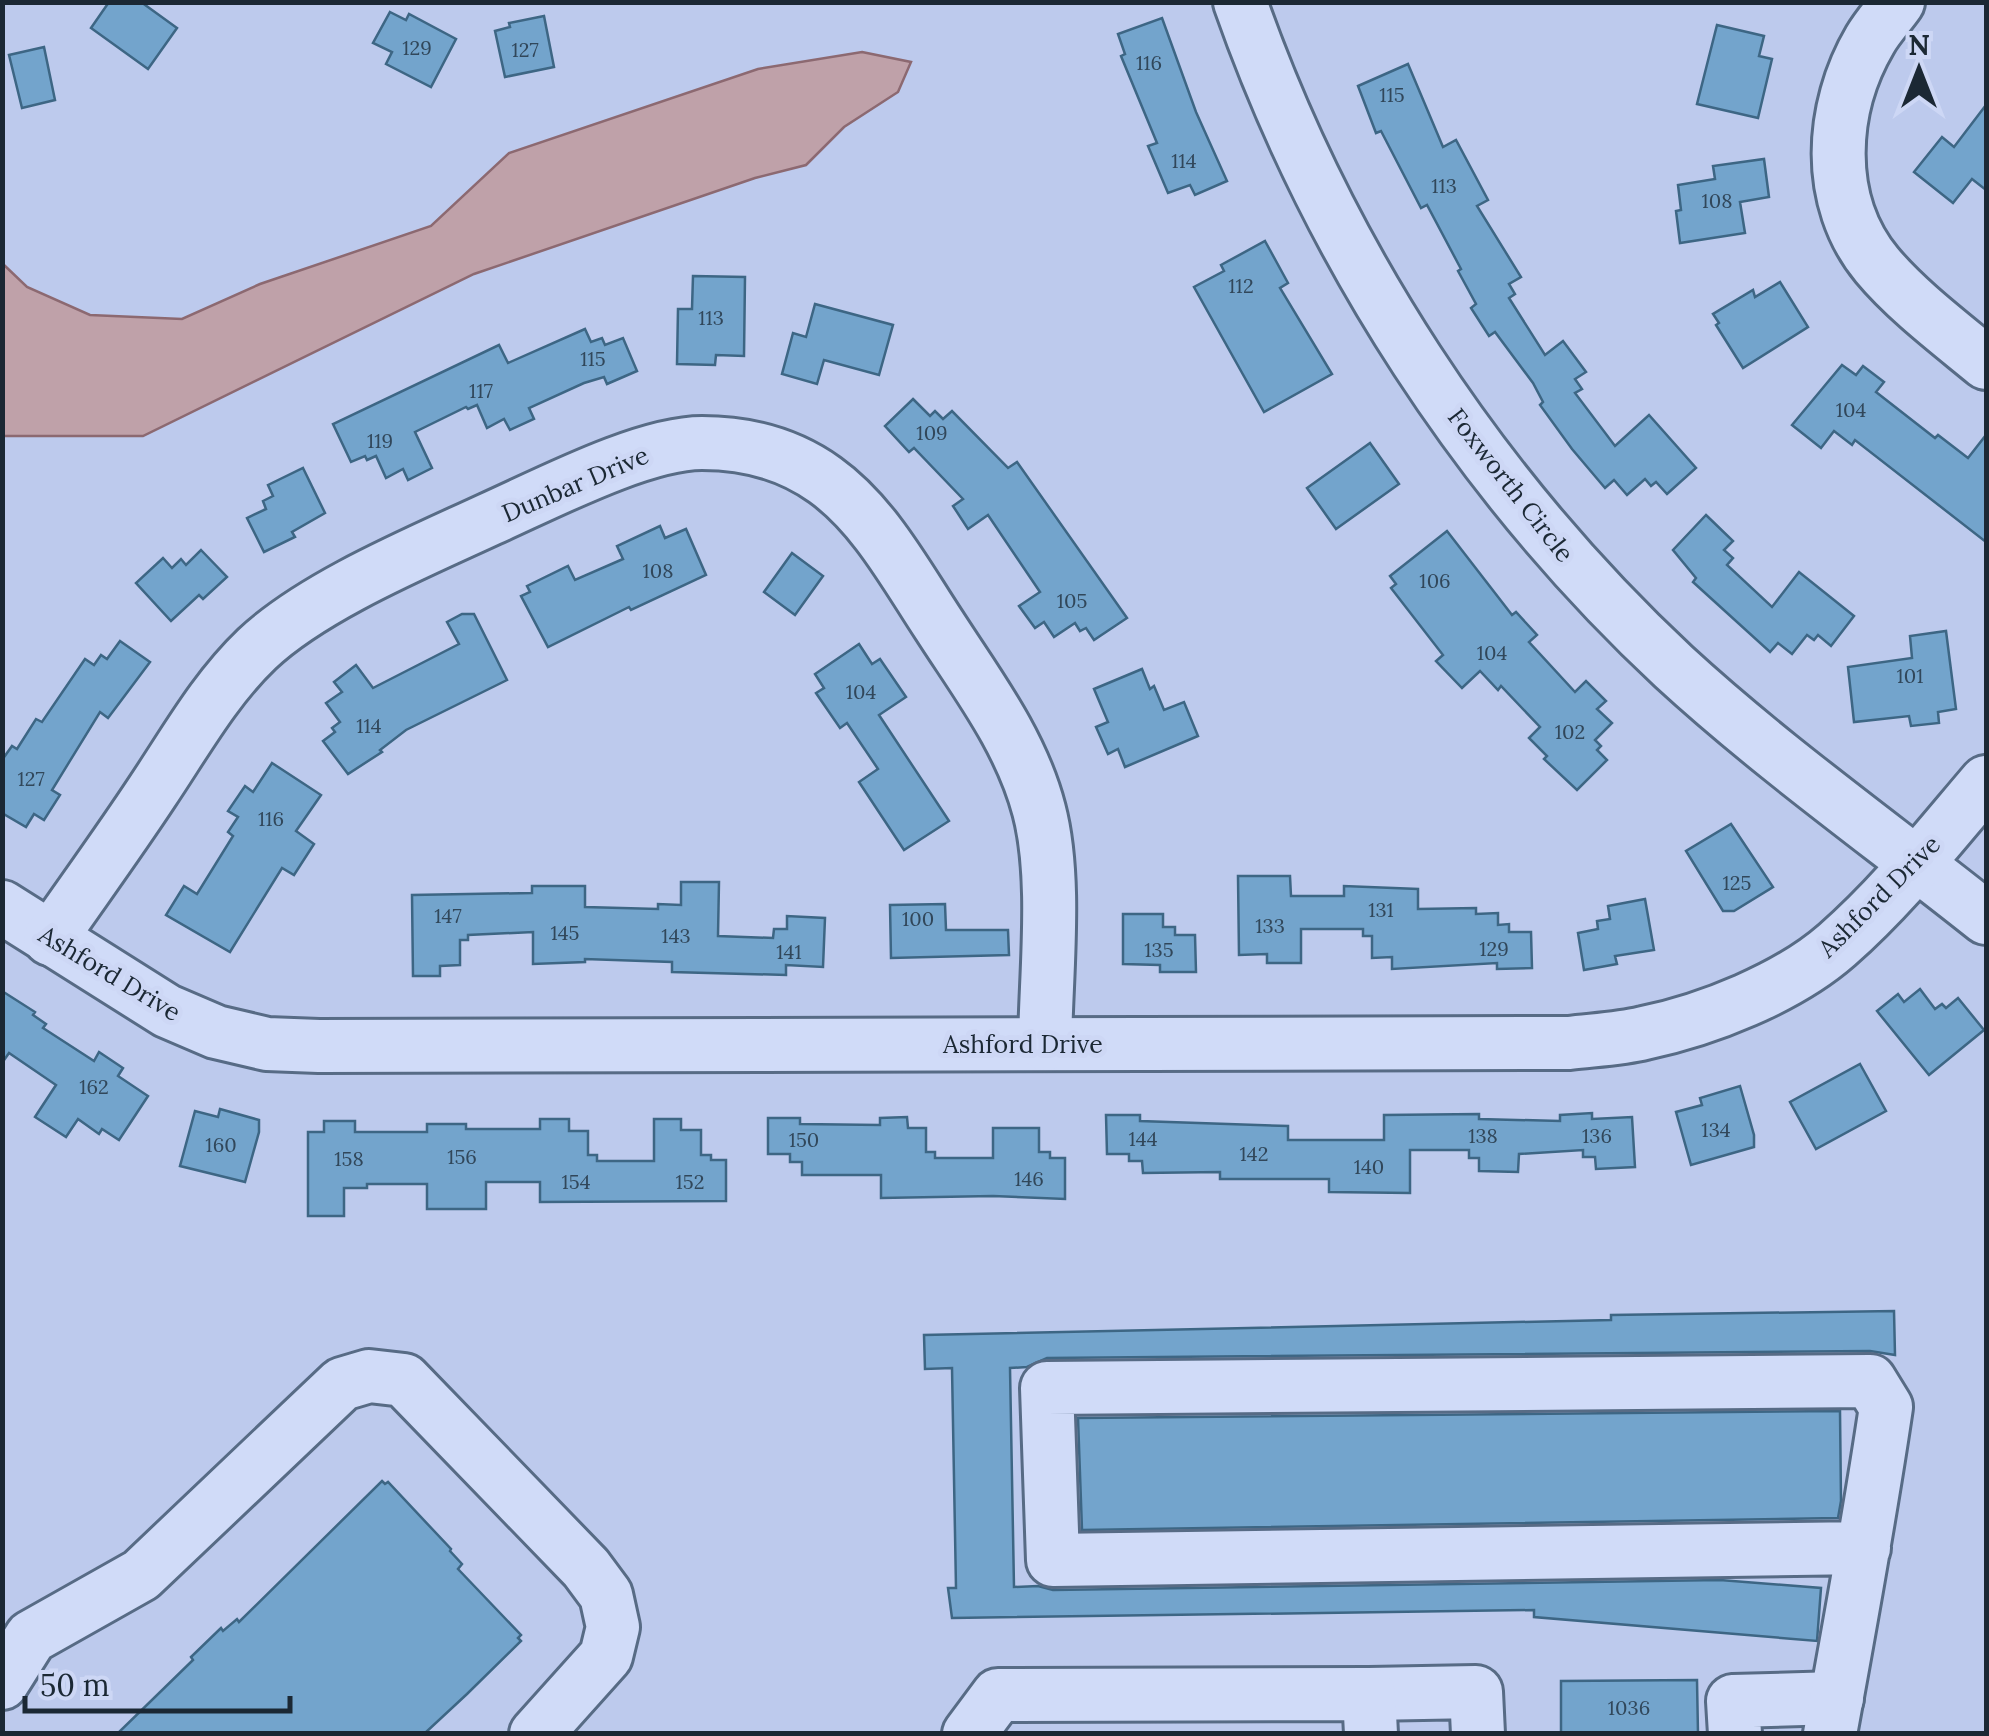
<svg xmlns="http://www.w3.org/2000/svg" width="1989" height="1736" font-family="Lora,serif">
  <style>
    .water { fill: #bfa1a9; stroke: #8c6971; stroke-width: 2.5 }
    .building { fill: #73a4cc; stroke: #3d6684; stroke-width: 2.5 }
    .lines { fill: none; stroke-linecap: round; stroke-linejoin: round }
    .minor-casing { stroke: #576b85; stroke-width: 58 }
    .minor { stroke: #d0dbf8; stroke-width: 52 }
    .labels { text-anchor: middle; dominant-baseline: central; stroke-width: 10; stroke-linejoin: round; paint-order: stroke }
    .number-label { font-size: 20px; fill: #31475a }
    .street-label { font-size: 25px; fill: #1b2834; stroke: #cdd7f5 }
  </style>
  <rect width="100%" height="100%" fill="#bdcaed"/>
  <path class="water" d="M862,52L911,62L898,92L844,127L806,165L755,178L474,274L143,436H3V264L27,287L90,315L182,319L260,284L431,226L509,153L758,69Z"/>
  <g class="building">
    <path d="M109,2H141L177,28L148,69L91,28Z"/>
    <path d="M390,12L406,20L409,14L456,39L431,87L386,64L392,52L373,43Z"/>
    <path d="M544,16L554,67L505,77L495,31L510,27L509,23Z"/>
    <path d="M1162,18L1196,112L1227,181L1195,195L1190,185L1168,193L1148,146L1157,143L1121,56L1125,54L1118,34Z"/>
    <path d="M1717,25L1764,36L1759,56L1772,59L1758,118L1697,104Z"/>
    <path d="M44,47L55,100L22,108L9,55Z"/>
    <path d="M1408,64L1443,147L1456,140L1488,200L1477,206L1521,277L1509,284L1515,294L1509,298L1545,355L1563,341L1586,372L1575,379L1582,389L1575,393L1615,446L1649,415L1696,468L1667,494L1656,482L1651,486L1645,479L1627,495L1614,480L1605,488L1572,449L1540,405L1543,402L1533,383L1495,332L1489,336L1471,308L1476,304L1458,271L1461,269L1427,205L1421,208L1381,131L1376,133L1358,86Z"/>
    <path d="M1986,105V190L1972,179L1953,203L1914,172L1942,137L1954,147Z"/>
    <path d="M1764,159L1769,197L1740,202L1745,233L1680,243L1676,211L1681,210L1678,185L1715,179L1713,166Z"/>
    <path d="M1265,241L1288,283L1280,288L1332,374L1264,412L1194,287L1224,271L1221,265Z"/>
    <path d="M693,276L745,277L744,356L716,355L715,365L677,364L678,309H692Z"/>
    <path d="M1780,282L1808,327L1743,368L1716,325L1719,323L1713,314L1753,290L1755,297Z"/>
    <path d="M815,304L893,325L879,375L824,360L817,384L782,374L793,333L806,337Z"/>
    <path d="M585,329L591,342L602,338L605,345L623,338L637,371L607,384L604,377L584,383L529,408L534,419L510,430L504,419L487,428L477,405L468,409L466,407L415,432L432,468L408,480L403,469L386,478L376,456L367,460L365,456L351,462L333,424L499,345L508,363Z"/>
    <path d="M1842,365L1856,375L1863,366L1884,382L1876,392L1935,438L1938,435L1968,458L1986,435V542L1855,440L1852,445L1834,431L1821,448L1792,425Z"/>
    <path d="M913,399L930,416L935,411L943,419L952,411L1008,468L1017,462L1127,618L1094,640L1086,628L1080,631L1075,623L1054,637L1044,622L1035,628L1019,606L1040,592L988,515L968,529L953,506L963,499L914,448L909,452L885,426Z"/>
    <path d="M1370,443L1399,484L1336,529L1307,488Z"/>
    <path d="M303,468L325,513L292,532L295,537L264,552L247,518L266,509L263,501L273,496L268,485Z"/>
    <path d="M1706,515L1733,541L1724,550L1733,558L1727,565L1772,607L1799,572L1854,616L1831,646L1818,635L1814,640L1807,635L1792,654L1778,643L1770,652L1693,582L1696,578L1673,550Z"/>
    <path d="M660,526L665,538L686,529L706,575L631,610L629,607L548,647L521,596L530,592L527,586L568,566L575,580L623,559L617,546Z"/>
    <path d="M1447,531L1512,615L1516,612L1537,635L1529,642L1575,692L1586,681L1606,701L1597,709L1612,723L1595,740L1601,746L1597,750L1607,760L1577,790L1544,759L1547,756L1529,738L1540,727L1501,686L1498,690L1480,671L1462,688L1436,661L1443,655L1391,588L1396,584L1390,576Z"/>
    <path d="M201,550L227,577L203,599L199,595L171,621L136,583L163,558L172,568L181,559L186,565Z"/>
    <path d="M792,553L823,576L795,615L764,592Z"/>
    <path d="M462,614H474L507,680L406,730L380,750L382,752L348,774L323,741L335,732L332,728L340,722L326,703L342,692L334,682L356,665L373,688L459,644L447,622Z"/>
    <path d="M1946,631L1956,709L1938,712L1939,723L1911,726L1909,716L1854,722L1848,667L1912,658L1910,636Z"/>
    <path d="M120,641L150,662L108,718L100,712L52,790L60,795L44,820L34,814L26,827L2,813V760L12,746L17,749L36,719L42,722L85,659L94,665L101,655L107,659Z"/>
    <path d="M859,644L872,664L880,659L906,697L879,715L949,821L904,850L859,782L878,769L847,723L840,728L816,693L824,688L815,674Z"/>
    <path d="M1142,669L1150,689L1154,686L1164,710L1184,702L1198,736L1125,767L1118,749L1108,754L1096,727L1108,722L1094,689Z"/>
    <path d="M272,763L321,795L296,831L314,844L294,875L282,868L230,952L166,915L184,886L197,894L233,836L228,832L238,817L228,811L245,786L253,792Z"/>
    <path d="M1731,824L1773,887L1734,911H1723L1686,851Z"/>
    <path d="M1238,876H1290L1291,896H1344V886L1418,889V909L1476,908V914L1498,913V925L1509,924V932H1531L1532,968L1497,969V963L1392,969V957L1372,958V936H1363V929H1301V963H1267V954L1239,955Z"/>
    <path d="M681,882H719L718,936L773,938L774,929H787V916L825,918L823,967L786,965V975L672,972V962L585,959V962L533,964V932L468,935V940H460V965L440,966V976H413L412,895L532,893V886H585V907L658,909V904L681,905Z"/>
    <path d="M1645,899L1654,950L1615,956L1617,964L1584,970L1578,933L1598,929L1597,921L1610,919L1608,906Z"/>
    <path d="M945,904L946,930H1008L1009,955L891,958L890,905Z"/>
    <path d="M1123,914H1163V927H1175V935H1195L1196,972H1160V965L1123,964Z"/>
    <path d="M1920,989L1935,1009L1942,1004L1946,1008L1958,998L1984,1030L1929,1075L1877,1011L1898,994L1904,1002Z"/>
    <path d="M2,991L35,1012L33,1015L46,1024L43,1028L94,1061L99,1052L123,1068L118,1076L148,1096L119,1140L102,1129L99,1134L78,1119L66,1137L35,1117L56,1085L9,1053L2,1063Z"/>
    <path d="M1860,1064L1886,1111L1816,1149L1790,1102Z"/>
    <path d="M1740,1086L1754,1135V1147L1691,1165L1676,1112L1702,1105L1700,1098Z"/>
    <path d="M220,1109L259,1120V1132L245,1182L180,1166L195,1111L218,1117Z"/>
    <path d="M1592,1113V1119L1632,1117L1635,1167L1596,1169L1595,1157H1583V1150L1519,1154L1518,1172L1479,1171V1158H1469V1150H1410V1193L1329,1192V1179H1220V1172L1143,1173L1142,1161H1129V1154H1107L1106,1115H1140V1121L1288,1126V1140H1384V1115L1479,1114V1119L1560,1121V1115Z"/>
    <path d="M907,1117L908,1128H926V1152H935V1158H993V1128H1039V1152H1050V1158H1065V1199L993,1196L881,1198V1175H802V1162H790V1154H768V1118H800V1124L880,1125V1118Z"/>
    <path d="M540,1119H569V1131H588V1155H597V1161H654V1119H681V1130H701V1155H711V1160H726V1201L540,1202V1182H486V1209H427V1184H367V1188H344V1216H308V1132H324V1121H355V1132H427V1124H466V1129H540Z"/>
    <path d="M1894,1311L1895,1355L1870,1351L1047,1358L1027,1367L1010,1368L1014,1587L1038,1586L1053,1590L1720,1580L1821,1588L1817,1641L1534,1617V1610L952,1618L948,1588H956L952,1368L925,1369L924,1335L1611,1320V1315Z"/>
    <path d="M1840,1411L1841,1501L1838,1518L1082,1530L1078,1418Z"/>
    <path d="M382,1481L385,1484L388,1482L451,1549L450,1551L462,1564L458,1569L521,1635L518,1638L521,1641L467,1694L424,1734H117L193,1660L191,1657L221,1628L223,1631L237,1619L239,1622Z"/>
    <path d="M1697,1680L1698,1734H1561V1681Z"/>
  </g>
  <g class="lines">
    <g class="minor-casing">
      <g id="minor">
        <path d="M1240,2C1328,253 1480,486 1674,667C1773,758 1882,835 1986,918"/>
        <path d="M1898,2C1889,15 1878,26 1870,40C1830,108 1824,201 1877,265C1906,300 1951,334 1986,363"/>
        <path d="M2,907L167,1011L216,1032L267,1044L319,1046L1569,1043C1593,1040 1620,1039 1644,1033C1707,1020 1788,988 1837,945C1892,897 1939,837 1986,782"/>
        <path d="M50,939C84,890 119,842 152,792C185,743 214,690 257,649C313,596 419,552 490,519C546,494 643,443 702,443C746,443 789,454 825,480C874,515 906,575 939,625C977,684 1021,741 1039,810C1057,878 1046,973 1045,1044"/>
        <path d="M2,1683L31,1637L141,1575L342,1384L369,1376L404,1380L586,1568L606,1595L613,1627L606,1656L536,1734"/>
        <path d="M1369,1694L1476,1692L1478,1734"/>
        <path d="M969,1734L998,1695L1369,1694L1371,1734"/>
        <path d="M1735,1734L1733,1701L1837,1698"/>
        <path d="M1830,1734C1850,1625 1870,1516 1886,1407L1870,1381L1047,1388L1053,1560L1864,1548"/>
      </g>
    </g>
    <use href="#minor" class="minor"/>
  </g>
  <g class="labels">
    <g class="number-label">
      <text x="417" y="47">129</text>
      <text x="525" y="49">127</text>
      <text x="1149" y="62">116</text>
      <text x="1392" y="94">115</text>
      <text x="1184" y="160">114</text>
      <text x="1444" y="185">113</text>
      <text x="1717" y="200">108</text>
      <text x="1241" y="285">112</text>
      <text x="711" y="317">113</text>
      <text x="593" y="358">115</text>
      <text x="481" y="390">117</text>
      <text x="1851" y="409">104</text>
      <text x="932" y="432">109</text>
      <text x="380" y="440">119</text>
      <text x="658" y="570">108</text>
      <text x="1435" y="580">106</text>
      <text x="1072" y="600">105</text>
      <text x="1492" y="652">104</text>
      <text x="1910" y="675">101</text>
      <text x="861" y="691">104</text>
      <text x="369" y="725">114</text>
      <text x="1570" y="731">102</text>
      <text x="31" y="778">127</text>
      <text x="271" y="818">116</text>
      <text x="1737" y="882">125</text>
      <text x="1381" y="909">131</text>
      <text x="448" y="915">147</text>
      <text x="918" y="918">100</text>
      <text x="1270" y="925">133</text>
      <text x="565" y="932">145</text>
      <text x="676" y="935">143</text>
      <text x="1494" y="948">129</text>
      <text x="1159" y="949">135</text>
      <text x="789" y="951">141</text>
      <text x="94" y="1086">162</text>
      <text x="1716" y="1129">134</text>
      <text x="1483" y="1135">138</text>
      <text x="1597" y="1135">136</text>
      <text x="1143" y="1138">144</text>
      <text x="804" y="1139">150</text>
      <text x="221" y="1144">160</text>
      <text x="1254" y="1153">142</text>
      <text x="462" y="1156">156</text>
      <text x="349" y="1158">158</text>
      <text x="1369" y="1166">140</text>
      <text x="1029" y="1178">146</text>
      <text x="576" y="1181">154</text>
      <text x="690" y="1181">152</text>
      <text x="1629" y="1707">1036</text>
    </g>
    <g class="street-label">
      <text transform="translate(575 484) rotate(-23)">Dunbar Drive</text>
      <text transform="translate(1511 485) rotate(52)">Foxworth Circle</text>
      <text transform="translate(1879 896) rotate(-45)">Ashford Drive</text>
      <text transform="translate(110 973) rotate(31)">Ashford Drive</text>
      <text x="1023" y="1044">Ashford Drive</text>
    </g>
  </g>
  <rect width="1989" height="1736" fill="none" stroke="#1b2834" stroke-width="10"/>
  <g transform="translate(1919 70)" stroke="#cdd7f5" stroke-width="8" paint-order="stroke">
  <path d="M0-8L18 38L0 25L-18 38Z" fill="#1b2834"/>
  <text y="-15" font-size="28" font-weight="bold" text-anchor="middle" fill="#1b2834">N</text>
  </g>
  <path d="M25 1696v15h265v-15" fill="none" stroke="#1b2834" stroke-width="5"/>
  <text x="40" y="1696" font-size="30" fill="#1b2834" stroke="#cdd7f5" stroke-width="8" paint-order="stroke">50 m</text>
</svg>
